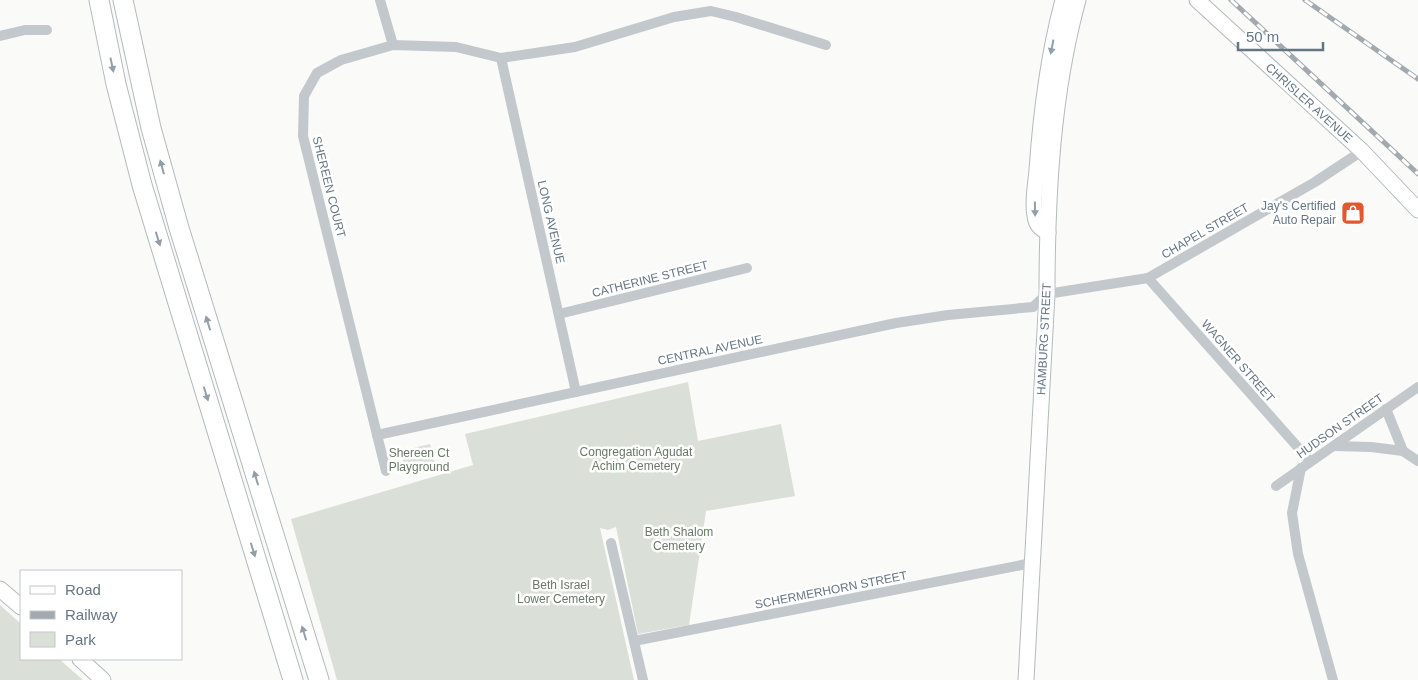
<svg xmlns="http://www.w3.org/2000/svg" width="1418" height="680" font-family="Helvetica,sans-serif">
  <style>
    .green { fill: #dadfd7 }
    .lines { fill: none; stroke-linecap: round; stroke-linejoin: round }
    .secondary-casing { stroke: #b3babf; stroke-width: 17 }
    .highway-casing { stroke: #b4b9bd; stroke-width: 21 }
    .street { stroke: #c3c8cc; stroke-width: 10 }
    .secondary { stroke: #fff; stroke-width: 15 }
    .highway { stroke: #fff; stroke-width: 19 }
    .rail-casing { stroke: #a2aab0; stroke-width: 5 }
    .rail { stroke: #fff; stroke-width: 3; stroke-dasharray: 9; stroke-linecap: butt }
    .oneway { fill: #939fa8 }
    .labels { text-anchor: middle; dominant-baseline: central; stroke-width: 5; stroke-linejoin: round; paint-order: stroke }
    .street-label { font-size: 12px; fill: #657683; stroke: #fff }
    .poi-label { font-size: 12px; fill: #657683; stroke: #fff; text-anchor: end }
    .park-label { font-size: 12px; fill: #687a64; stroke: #fff }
  </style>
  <rect width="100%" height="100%" fill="#fafaf8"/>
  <g class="green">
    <path d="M688,382L698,441L781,424L795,496L706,511L689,625L638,634L616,527L608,530L600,528L634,680H337L291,519L473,465L465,434Z"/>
    <path d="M430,444L437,470L406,476L401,451Z"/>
    <path d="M0,605L21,624V659H59L83,680H0Z"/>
  </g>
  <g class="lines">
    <g class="secondary-casing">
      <g id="secondary">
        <path d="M1197,0L1362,151L1418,210"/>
        <path d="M1048,233C1040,228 1036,225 1035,216C1032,201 1036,184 1037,170C1041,112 1048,56 1063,0"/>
        <path d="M0,589L21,607"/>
        <path d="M80,659L103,680"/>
        <path d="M1026,680L1047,294C1047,196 1052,95 1078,0"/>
      </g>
    </g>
    <g class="highway-casing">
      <g id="highway">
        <path d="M99,0L116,84L142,185L293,680"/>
        <path d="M123,0L151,128L179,228L319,680"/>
      </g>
    </g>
    <g class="street">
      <path d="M380,0L393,45"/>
      <path d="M0,36L25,30H47"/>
      <path d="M501,58L576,392"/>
      <path d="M1148,278L1310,461"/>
      <path d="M559,314L747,268"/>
      <path d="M1386,409L1403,451"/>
      <path d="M377,435L896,323L948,315L1033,307L1047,294L1148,278L1315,182L1362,151"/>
      <path d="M1334,446L1371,447L1403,451L1418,461"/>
      <path d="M1301,468L1292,513L1298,554L1333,680"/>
      <path d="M386,471L303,136L304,96L317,73L341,60L393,45L456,47L501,58L575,47L674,17L711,11L736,17L826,45"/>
      <path d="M1276,486L1418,387"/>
      <path d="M611,543L643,680"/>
      <path d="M634,641L1032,563"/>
    </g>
    <use href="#secondary" class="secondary"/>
    <use href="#highway" class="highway"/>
    <g class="rail-casing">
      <g id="rail">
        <path d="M1231,0L1418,174"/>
        <path d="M1305,0L1418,79"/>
      </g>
    </g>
    <use href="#rail" class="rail"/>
  </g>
  <defs><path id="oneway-solid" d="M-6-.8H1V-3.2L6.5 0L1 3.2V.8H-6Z" transform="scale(1.25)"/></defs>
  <g class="oneway">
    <use href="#oneway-solid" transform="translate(1052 47) rotate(101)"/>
    <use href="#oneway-solid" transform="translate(112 65) rotate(78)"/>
    <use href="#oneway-solid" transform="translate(162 167) rotate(-105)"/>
    <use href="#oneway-solid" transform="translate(1035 209) rotate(89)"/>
    <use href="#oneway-solid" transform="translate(158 239) rotate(73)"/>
    <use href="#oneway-solid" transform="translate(208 323) rotate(-107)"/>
    <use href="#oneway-solid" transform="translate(206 394) rotate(73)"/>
    <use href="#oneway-solid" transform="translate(256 478) rotate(-107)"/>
    <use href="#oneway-solid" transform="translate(253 550) rotate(73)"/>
    <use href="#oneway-solid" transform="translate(304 633) rotate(-107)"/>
  </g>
  <defs>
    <g id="shop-square" transform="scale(1.25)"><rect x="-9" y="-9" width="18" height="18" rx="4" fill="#e4572e" stroke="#fff"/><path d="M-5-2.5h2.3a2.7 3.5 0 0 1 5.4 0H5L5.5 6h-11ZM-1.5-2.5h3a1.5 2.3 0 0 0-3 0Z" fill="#fff"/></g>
  </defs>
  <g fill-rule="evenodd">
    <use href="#shop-square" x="1353" y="213"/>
  </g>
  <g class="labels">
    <g class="street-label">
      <text transform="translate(1309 103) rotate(42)">CHRISLER AVENUE</text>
      <text transform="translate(329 187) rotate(76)">SHEREEN COURT</text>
      <text transform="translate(551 222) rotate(77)">LONG AVENUE</text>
      <text transform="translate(1205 231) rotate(-30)">CHAPEL STREET</text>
      <text transform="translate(650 279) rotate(-14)">CATHERINE STREET</text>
      <text transform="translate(1044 339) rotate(-87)">HAMBURG STREET</text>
      <text transform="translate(710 350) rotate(-12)">CENTRAL AVENUE</text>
      <text transform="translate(1238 361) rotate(49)">WAGNER STREET</text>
      <text transform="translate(1340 426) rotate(-35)">HUDSON STREET</text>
      <text transform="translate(831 590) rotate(-11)">SCHERMERHORN STREET</text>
    </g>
    <g class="poi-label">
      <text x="1336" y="206">Jay's Certified<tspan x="1336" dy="14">Auto Repair</tspan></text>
    </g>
    <g class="park-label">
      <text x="636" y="452">Congregation Agudat<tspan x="636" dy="14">Achim Cemetery</tspan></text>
      <text x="419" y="453">Shereen Ct<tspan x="419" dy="14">Playground</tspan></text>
      <text x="679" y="532">Beth Shalom<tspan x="679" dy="14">Cemetery</tspan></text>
      <text x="561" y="585">Beth Israel<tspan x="561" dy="14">Lower Cemetery</tspan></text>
    </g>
  </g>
  <rect x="20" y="570" width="162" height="90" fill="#ffffff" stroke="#c1c8cd"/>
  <rect x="30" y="586" width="25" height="8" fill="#ffffff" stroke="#c1c8cd"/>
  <text x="65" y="595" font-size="15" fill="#657683">Road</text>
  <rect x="30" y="611" width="25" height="8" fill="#a2aab0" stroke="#c1c8cd"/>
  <text x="65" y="620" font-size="15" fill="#657683">Railway</text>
  <rect x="30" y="632" width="25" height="15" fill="#dadfd7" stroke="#c1c8cd"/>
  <text x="65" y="645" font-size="15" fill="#657683">Park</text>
  <path d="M1238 42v8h85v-8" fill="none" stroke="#657683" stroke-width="2.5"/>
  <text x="1246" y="42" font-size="15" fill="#657683" stroke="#ffffff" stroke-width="4" paint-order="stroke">50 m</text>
</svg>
